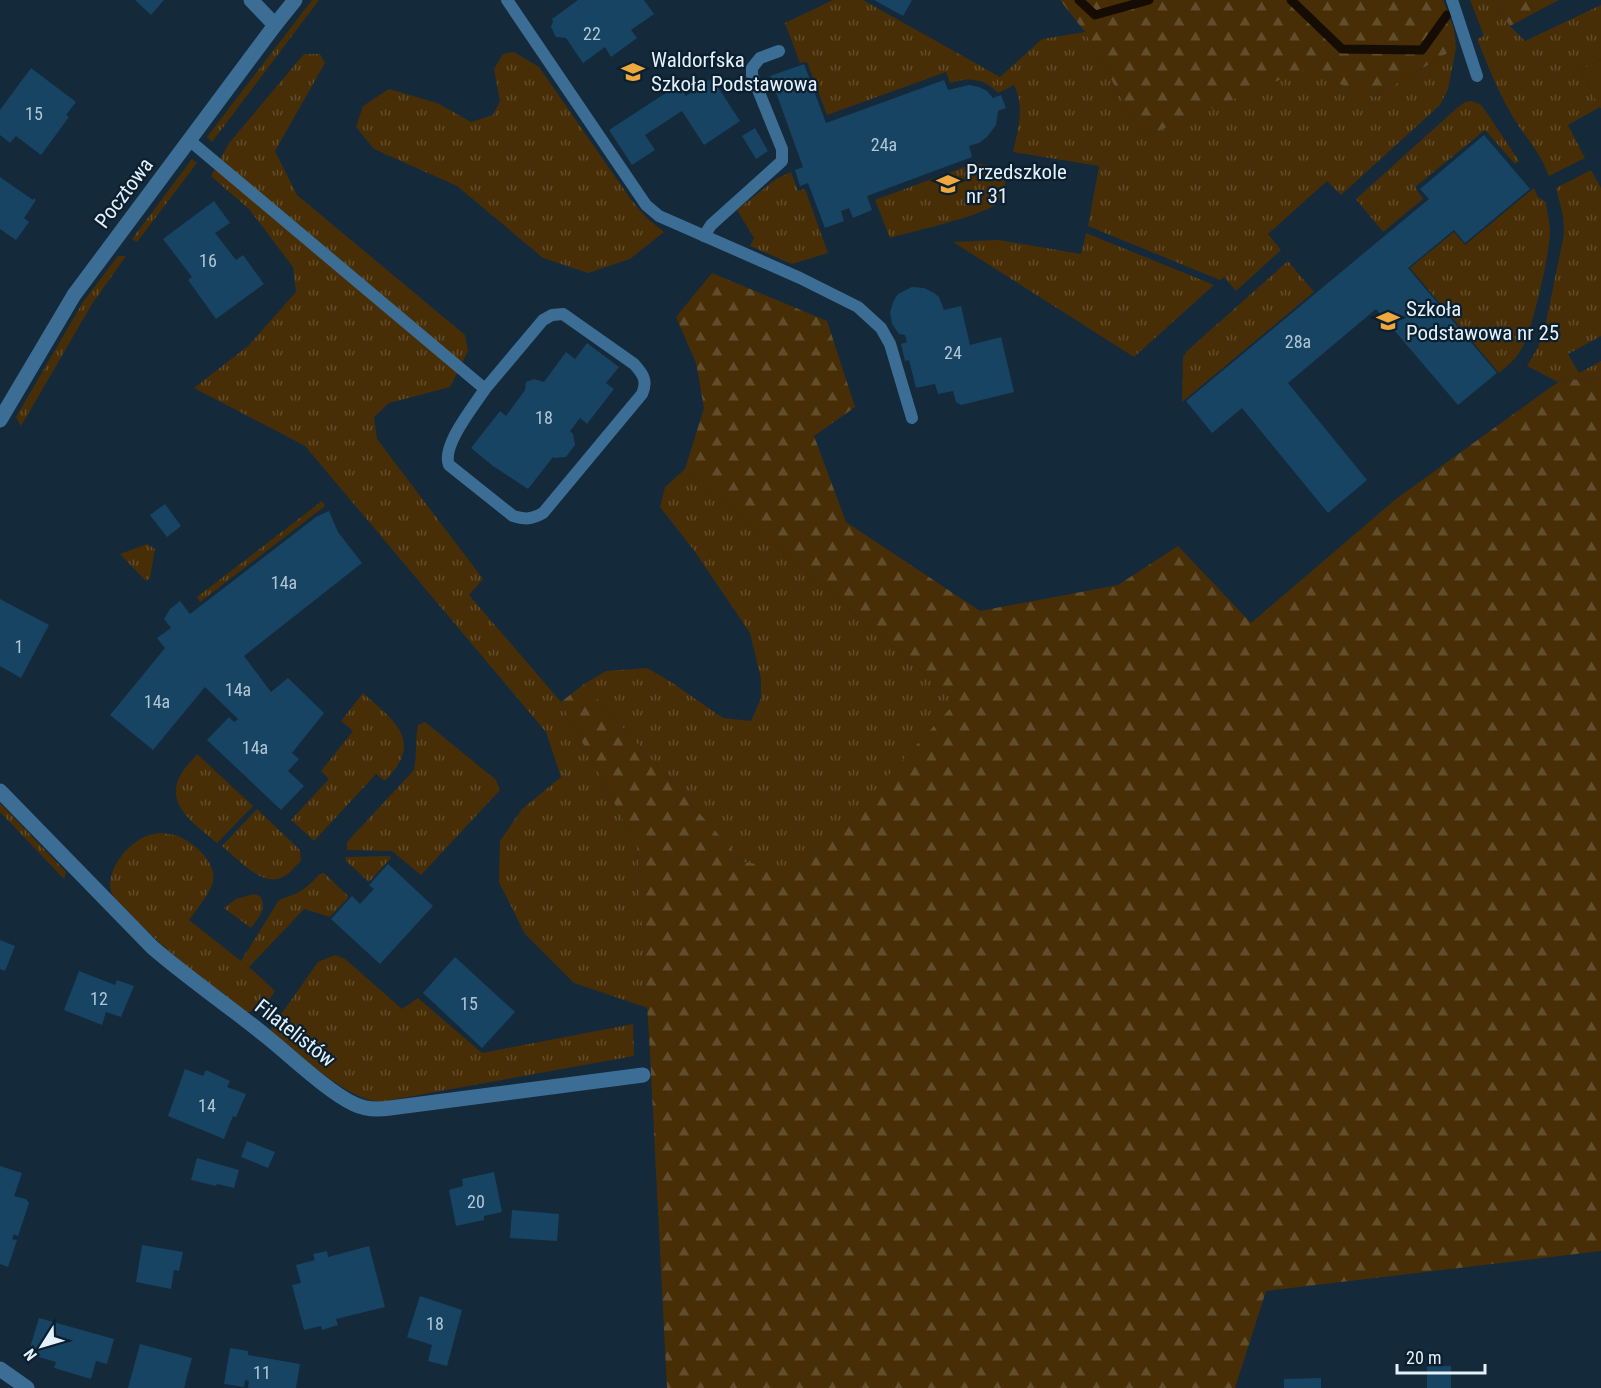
<svg xmlns="http://www.w3.org/2000/svg" width="1601" height="1388" font-family="'Roboto Condensed',sans-serif">
  <style>
    .grass { fill: url(#grass-tufts) }
    .forest { fill: url(#forest-firs) }
    .park { fill: #472e07 }
    .lines { fill: none; stroke-linecap: round; stroke-linejoin: round }
    .stream { stroke: #150d04; stroke-width: 9 }
    .building { fill: #174463 }
    .lane { stroke: #3c6e95; stroke-width: 12 }
    .street { stroke: #3c6e95; stroke-width: 15 }
    .labels { text-anchor: middle; dominant-baseline: central; stroke-width: 4.5; stroke-linejoin: round; paint-order: stroke }
    .number-label { font-size: 18px; fill: #b1c6d5 }
    .poi-label { font-size: 21px; fill: #e4f1fb; stroke: #0b1f2f; text-anchor: start }
    .street-label { font-size: 21px; fill: #e4f1fb; stroke: #0b1f2f }
  </style>
  <defs>
    <pattern id="grass-tufts" width="24" height="20" patternUnits="userSpaceOnUse" patternTransform="scale(1.5)"><rect width="24" height="20" fill="#472e07"/><path d="M3 7l-1-3M5 7V3M7 7l1-3M15 17l-1-3M17 17v-4M19 17l1-3" fill="none" stroke="#614d2c"/></pattern>
    <pattern id="forest-firs" width="22" height="20" patternUnits="userSpaceOnUse" patternTransform="scale(1.5)"><rect width="22" height="20" fill="#472e07"/><path d="M5 1l3.5 6h-7zM16 11l3.5 6h-7z" fill="#614d2c"/></pattern>
  </defs>
  <rect width="100%" height="100%" fill="#142939"/>
  <g class="grass">
    <path d="M312,0H319L212,142L207,137Z"/>
    <path d="M833,0H863L1000,77L1042,39L1085,32L1143,137L1303,69L1374,97L1456,48L1448,89L1440,105L1341,195L1327,181L1268,234L1281,250L1236,291L1224,277L1220,280L1088,226L1099,166L1013,152C1018,130 1025,107 1014,85L998,93C983,78 970,77 950,83L946,72L827,115L807,62L800,63L785,23Z"/>
    <path d="M1470,0H1493L1510,26L1525,41L1601,5V59L1580,71L1600,107L1568,125L1585,158L1549,176C1540,153 1531,144 1518,125C1500,98 1489,68 1477,39L1484,36Z"/>
    <path d="M514,52L539,67L632,201L648,219L664,232L630,259L588,273L543,258L457,186L374,149L356,127L363,106L389,89L437,103L471,122L493,115L500,101L494,69L503,54Z"/>
    <path d="M304,54H320L325,63L275,151L297,195L465,335L468,351L450,387L389,403L374,417L377,439L483,579L469,595L561,702L637,846L648,1008L574,983L525,934L499,882L500,841L522,809L561,777L546,732L305,446L194,388L248,346L296,292L293,267L249,209L211,176L229,143Z"/>
    <path d="M1471,101L1480,104L1485,110L1519,161L1515,164L1485,130L1415,187L1423,199L1383,232L1356,199L1457,108L1465,102Z"/>
    <path d="M192,159L197,163L137,242L132,239Z"/>
    <path d="M975,163L1007,170C1005,181 1005,196 996,204C983,216 910,232 890,238L875,200Z"/>
    <path d="M1591,170L1601,188V336L1568,354L1579,373L1601,361V376L1558,382L1527,366L1538,347L1545,327L1564,234L1563,216L1556,188Z"/>
    <path d="M791,172L798,191L805,189L828,253L792,264L750,246L754,238L737,210L776,179Z"/>
    <path d="M1534,188L1538,197L1546,202C1547,211 1549,220 1550,229C1551,250 1532,332 1521,350C1516,359 1507,366 1499,373L1410,268L1454,232L1465,245Z"/>
    <path d="M1086,233L1214,285L1134,357L953,242L998,240L1081,254Z"/>
    <path d="M118,256H126L92,304L21,426L16,417L83,302Z"/>
    <path d="M1288,261L1314,292L1182,402L1183,357L1187,351Z"/>
    <path d="M685,469L957,701L802,871L743,862L584,684L606,671L647,668L671,682L723,718L751,721L761,698V679L750,633L693,549L660,507L665,487Z"/>
    <path d="M322,501L325,506L200,602L197,597Z"/>
    <path d="M147,544L155,549L150,578L146,581L120,554Z"/>
    <path d="M363,693C396,722 424,741 385,781L376,774L314,841L291,820L329,779L321,771L353,731L341,721Z"/>
    <path d="M425,722L496,780L500,790L421,875L392,851L347,850V842L414,770C417,755 415,740 418,725Z"/>
    <path d="M197,754L253,806L217,843C198,826 164,806 180,776C184,768 192,761 197,754Z"/>
    <path d="M0,803L66,872L64,879L0,812Z"/>
    <path d="M257,809L300,850L301,861C295,866 290,874 283,877C262,888 237,858 222,846Z"/>
    <path d="M160,833C165,834 173,834 178,836C195,843 220,865 212,885C207,897 197,909 189,920L241,961L279,900C302,892 303,891 320,874L324,873L349,897L330,917L304,909L249,967L275,991L266,1005L247,1013C207,982 166,952 131,915C124,908 113,900 111,891C106,871 125,847 142,838C147,835 154,834 160,833Z"/>
    <path d="M389,856L391,858L369,882L346,861L345,857Z"/>
    <path d="M254,894L260,896C268,909 258,918 251,928L224,908L236,899Z"/>
    <path d="M335,955L345,959L402,1009L418,998L482,1053L633,1024L634,1056L380,1102C343,1098 300,1054 270,1030L318,962Z"/>
  </g>
  <g class="forest">
    <path d="M1060,0H1443L1454,29L1456,48L1374,97L1303,70L1143,137L1085,32Z"/>
    <path d="M1493,0H1559L1510,26Z"/>
    <path d="M712,273L827,321L855,407L814,436L846,522L980,611L1118,585L1178,546L1251,623L1396,499L1558,382L1601,376V1251L1266,1291L1235,1388H667L650,1053L637,846L561,702L584,684L743,862L801,870L957,701L685,469L704,408L696,363L676,317Z"/>
  </g>
  <path class="park" d="M1601,59V109L1580,71Z"/>
  <g class="lines">
    <g class="stream">
      <path d="M1079,0L1095,15L1149,0"/>
      <path d="M1291,0L1342,49L1422,50L1447,15"/>
    </g>
  </g>
  <g class="building">
    <path d="M135,0H164L151,15Z"/>
    <path d="M578,0H644L654,14L631,30L637,38L611,57L605,47L583,63L566,38L556,37L551,27L553,21L552,19Z"/>
    <path d="M874,0H912L903,16Z"/>
    <path d="M804,64L826,123L944,80L948,90L969,85L979,87L987,91L993,98L1001,95L1006,108L998,111L996,125L987,137L979,143L969,146L972,157L867,196L872,210L853,218L849,208L841,211L844,221L825,228L808,183L800,186L795,170L803,167L770,76Z"/>
    <path d="M31,68L76,102L66,115L69,117L41,155L16,136L10,143L0,135V110Z"/>
    <path d="M712,78L740,121L704,145L682,111L645,135L655,150L632,165L609,130L678,85L686,96Z"/>
    <path d="M755,128L768,151L756,159L742,136Z"/>
    <path d="M1484,135L1530,189L1465,243L1454,230L1408,268L1497,373L1458,405L1376,309L1288,383L1367,480L1328,513L1242,408L1212,433L1186,401L1429,199L1420,189Z"/>
    <path d="M0,177L33,200L34,198L36,200L24,218L29,222L16,240L0,229Z"/>
    <path d="M214,201L230,223L215,233L236,260L243,255L264,284L216,319L188,280L192,277L163,239Z"/>
    <path d="M912,287L924,288L934,293L939,297L944,310L961,306L970,345L1001,337L1014,392L961,405L956,402L953,391L938,394L935,384L916,388L909,360L905,361L901,344L907,342L905,335L899,334L892,324L890,312L894,300L898,294Z"/>
    <path d="M587,343L619,367L606,383L614,389L587,424L580,418L570,431L573,434L575,445L566,457L555,458L553,457L528,489L493,466L471,448L500,411L506,416L525,390L526,382L534,379L544,382L566,352L575,359Z"/>
    <path d="M165,504L181,526L167,537L150,515Z"/>
    <path d="M329,511L338,532L362,563L244,656L271,692L288,678L324,713L292,753L299,759L288,771L304,786L281,810L207,740L229,717L234,722L238,719L205,687L153,750L110,715L165,648L157,638L171,628L164,619L170,609L180,601L190,614L316,517Z"/>
    <path d="M0,599L49,625L21,678L0,666Z"/>
    <path d="M388,864L433,906L380,964L331,919L352,896L360,904L374,889L369,885Z"/>
    <path d="M0,940L15,946L5,971L0,969Z"/>
    <path d="M455,957L515,1012L482,1048L423,993Z"/>
    <path d="M79,971L115,985L117,980L134,986L121,1017L106,1012L102,1025L64,1010Z"/>
    <path d="M185,1069L203,1076L206,1070L230,1081L227,1087L246,1094L236,1117L233,1116L224,1139L168,1116Z"/>
    <path d="M247,1141L275,1152L268,1168L241,1157Z"/>
    <path d="M197,1158L239,1170L234,1188L217,1184L216,1186L191,1180Z"/>
    <path d="M0,1166L22,1173L14,1196L26,1199L29,1203L18,1236L14,1234L12,1239L17,1240L8,1267L0,1264Z"/>
    <path d="M494,1172L502,1212L484,1216V1220L456,1226L449,1190L463,1186L462,1179Z"/>
    <path d="M512,1210L559,1214L557,1241L510,1238Z"/>
    <path d="M142,1245L183,1252L179,1271L174,1270L171,1289L136,1282Z"/>
    <path d="M369,1246L385,1307L336,1319L338,1325L322,1330L321,1326L304,1330L292,1285L301,1283L296,1265L315,1260L313,1254L327,1251L328,1257Z"/>
    <path d="M420,1296L462,1310L447,1366L428,1361L432,1345L407,1337Z"/>
    <path d="M39,1318L114,1339L107,1364L96,1361L91,1379L54,1368L56,1362L28,1354Z"/>
    <path d="M140,1344L192,1358L184,1388H128Z"/>
    <path d="M230,1348L248,1351V1355L300,1364L296,1388H248L249,1381L245,1380L244,1387L224,1384Z"/>
    <rect x="1427" y="1366" width="24" height="22"/>
    <path d="M1321,1378V1388H1284V1379Z"/>
  </g>
  <g class="lines">
    <g class="lane">
      <path d="M507,0L646,205L659,216L800,278L858,307L881,328L890,344L912,418"/>
      <path d="M1452,0L1477,76"/>
      <path d="M189,140L485,389C474,406 441,446 449,465L513,516C526,520 532,519 543,513L642,394C648,381 643,374 634,364L563,314L552,315L543,320L485,389"/>
      <path d="M704,236L711,225L782,161V149L752,75V68L760,58L779,51"/>
    </g>
    <g class="street">
      <path d="M251,0L275,25"/>
      <path d="M0,420L74,295L275,25L295,0"/>
      <path d="M0,791L152,947C189,979 229,1006 267,1037C292,1057 327,1091 354,1104C366,1110 377,1110 390,1108L643,1075"/>
      <path d="M0,1369L27,1388"/>
    </g>
  </g>
  <defs>
    <g id="school-bare" transform="scale(1.8)"><path d="M0-5L7-2L0 1L-7-2ZM-4 1L0 2.5L4 1V4Q0 6-4 4Z" fill="#eea83c" stroke="#0b1f2f" stroke-width="2.5" paint-order="stroke"/></g>
  </defs>
  <g fill-rule="evenodd">
    <use href="#school-bare" x="633" y="72"/>
    <use href="#school-bare" x="948" y="184"/>
    <use href="#school-bare" x="1388" y="321"/>
  </g>
  <g class="labels">
    <g class="number-label">
      <text x="592" y="33">22</text>
      <text x="34" y="113">15</text>
      <text x="884" y="144">24a</text>
      <text x="208" y="260">16</text>
      <text x="1298" y="341">28a</text>
      <text x="953" y="352">24</text>
      <text x="544" y="417">18</text>
      <text x="284" y="582">14a</text>
      <text x="19" y="646">1</text>
      <text x="238" y="689">14a</text>
      <text x="157" y="701">14a</text>
      <text x="255" y="747">14a</text>
      <text x="99" y="998">12</text>
      <text x="469" y="1003">15</text>
      <text x="207" y="1105">14</text>
      <text x="476" y="1201">20</text>
      <text x="435" y="1323">18</text>
      <text x="262" y="1372">11</text>
    </g>
    <g class="poi-label">
      <text x="651" y="60">Waldorfska<tspan x="651" dy="24">Szkoła Podstawowa</tspan></text>
      <text x="966" y="172">Przedszkole<tspan x="966" dy="24">nr 31</tspan></text>
      <text x="1406" y="309">Szkoła<tspan x="1406" dy="24">Podstawowa nr 25</tspan></text>
    </g>
    <g class="street-label">
      <text transform="translate(124 193) rotate(-53)">Pocztowa</text>
      <text transform="translate(295 1033) rotate(38)">Filatelistów</text>
    </g>
  </g>
  <g transform="translate(42 1346) rotate(233)" stroke="#0b1f2f" stroke-width="4.5" paint-order="stroke">
  <path d="M0-4.5L10 22L0 15L-10 22Z" fill="#e4f1fb"/>
  <text y="-9" font-size="16" font-weight="bold" text-anchor="middle" fill="#e4f1fb">N</text>
  </g>
  <path d="M1397 1364v9h88v-9" fill="none" stroke="#e4f1fb" stroke-width="3"/>
  <text x="1406" y="1364" font-size="18" fill="#e4f1fb" stroke="#0b1f2f" stroke-width="4.5" paint-order="stroke">20 m</text>
</svg>
